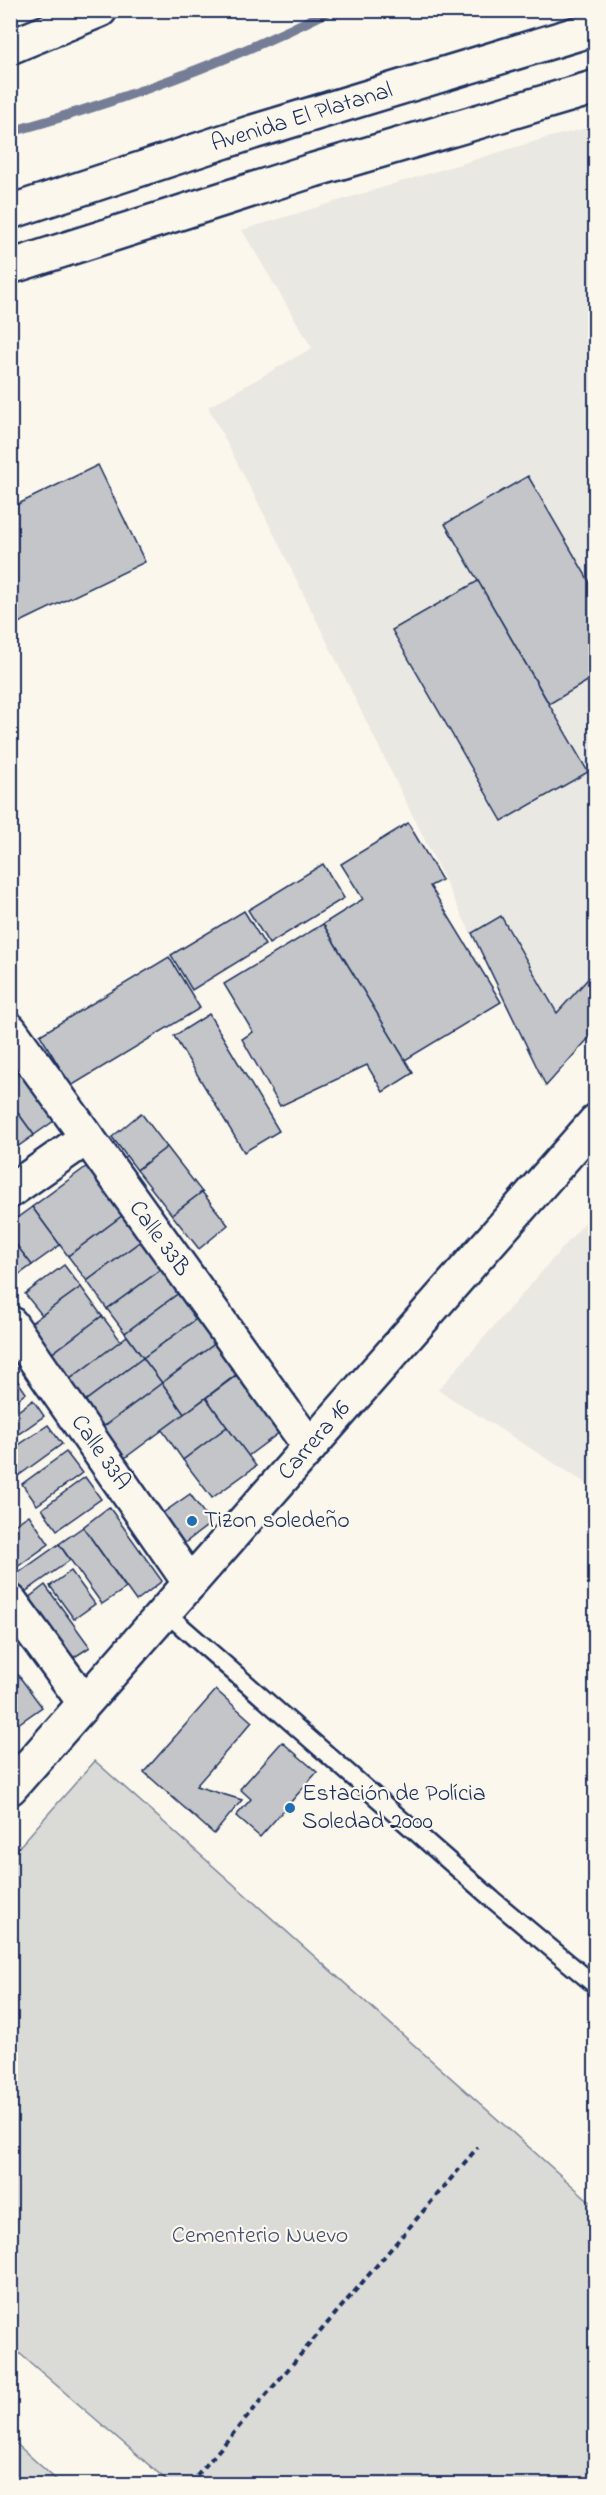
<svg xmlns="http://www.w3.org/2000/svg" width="606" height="2495" font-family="'Indie Flower',sans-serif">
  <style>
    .built { fill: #eae8e2 }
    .green { fill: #dadad7; stroke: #7a849a; stroke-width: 1.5 }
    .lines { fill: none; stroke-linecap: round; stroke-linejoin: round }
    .stream { stroke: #747e96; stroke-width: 10 }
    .building { fill: #c3c5c9; stroke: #1b2f5e; stroke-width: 1.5 }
    .lane-casing { stroke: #1b2f5e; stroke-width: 21 }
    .street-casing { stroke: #1b2f5e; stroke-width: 38 }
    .secondary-casing { stroke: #1b2f5e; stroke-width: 38 }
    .path { stroke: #1b2f5e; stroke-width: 4; stroke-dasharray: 6 4.5; stroke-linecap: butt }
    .lane { stroke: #fbf7ec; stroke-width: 16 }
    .street { stroke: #fbf7ec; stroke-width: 33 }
    .secondary { stroke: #fbf7ec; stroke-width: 33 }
    .poi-dot { fill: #1f6fb2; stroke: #fbf7ec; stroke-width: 2 }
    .labels { text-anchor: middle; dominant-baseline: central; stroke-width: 4.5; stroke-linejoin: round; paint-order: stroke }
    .street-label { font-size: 24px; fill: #1b2f5e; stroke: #fbf7ec }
    .poi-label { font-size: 24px; fill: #1b2f5e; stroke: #fbf7ec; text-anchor: start }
    .park-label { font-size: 24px; fill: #415176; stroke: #fbf7ec }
  </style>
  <rect width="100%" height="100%" fill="#fbf7ec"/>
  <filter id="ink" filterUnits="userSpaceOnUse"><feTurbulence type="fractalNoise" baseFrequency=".0167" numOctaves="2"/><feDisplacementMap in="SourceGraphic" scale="12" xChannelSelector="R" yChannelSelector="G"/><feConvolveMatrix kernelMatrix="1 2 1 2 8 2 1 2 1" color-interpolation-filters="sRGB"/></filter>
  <g filter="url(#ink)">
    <g class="built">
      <path d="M595,126L596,1032L546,1086L267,520L208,407L312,348L242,230L546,138Z"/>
      <path d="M595,1211V1489L438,1390Z"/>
    </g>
    <g class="green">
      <path d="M95,1761L595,2206V2484H171L11,2346V1856Z"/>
      <path d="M11,2439L61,2484H11Z"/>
    </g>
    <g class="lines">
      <path class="stream" d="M10,132C121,101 228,62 331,10"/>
    </g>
    <g class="building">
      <path d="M98,465L145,562L10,627V508Z"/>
      <path d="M528,476L596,593V676L549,704L445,524Z"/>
      <path d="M478,581L588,772L502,821L392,630Z"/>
      <path d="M408,823L442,880L430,886L501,1002L405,1060L323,924L363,899L341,864Z"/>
      <path d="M323,864L344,898L269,944L248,910Z"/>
      <path d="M244,911L265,945L192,990L171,955Z"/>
      <path d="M501,916L557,1013L596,970V1030L546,1086L472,933Z"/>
      <path d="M323,924L413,1073L383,1092L367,1065L280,1106L242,1039L253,1032L224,984Z"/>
      <path d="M169,957L200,1008L71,1086L40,1035Z"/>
      <path d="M209,1014L279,1131L244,1152L174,1036Z"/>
      <path d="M10,1050L25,1070L10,1080Z"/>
      <path d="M25,1070L58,1118L34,1135L10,1102V1080Z"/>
      <path d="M10,1102L34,1135L10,1152Z"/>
      <path d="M141,1113L167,1147L137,1170L112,1137Z"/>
      <path d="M167,1147L202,1192L172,1215L137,1170Z"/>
      <path d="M94,1161L130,1210L68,1256L32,1207Z"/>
      <path d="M202,1192L228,1225L199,1249L172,1215Z"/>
      <path d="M32,1207L60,1245L32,1265L10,1237V1223Z"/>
      <path d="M130,1210L149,1235L87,1281L68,1256Z"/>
      <path d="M149,1235L169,1264L107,1309L87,1281Z"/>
      <path d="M10,1237L32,1265L10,1281Z"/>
      <path d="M169,1264L187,1287L125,1333L107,1309Z"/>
      <path d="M64,1265L81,1287L42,1315L25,1294Z"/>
      <path d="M81,1287L102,1316L46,1358L24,1328Z"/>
      <path d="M187,1287L206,1312L143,1358L125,1333Z"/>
      <path d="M206,1312L224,1337L162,1383L143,1358Z"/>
      <path d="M102,1316L121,1341L65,1383L46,1358Z"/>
      <path d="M127,1336L143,1358L81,1404L65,1383Z"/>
      <path d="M224,1337L246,1367L184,1414L162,1383Z"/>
      <path d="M143,1358L162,1383L99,1430L81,1404Z"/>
      <path d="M10,1370L26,1393L10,1405Z"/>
      <path d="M237,1375L280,1432L248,1456L206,1398Z"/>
      <path d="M162,1383L184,1414L122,1460L99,1430Z"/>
      <path d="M206,1398L227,1427L183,1460L162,1430Z"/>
      <path d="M33,1400L44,1416L10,1440V1417Z"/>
      <path d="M48,1425L62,1444L18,1476L10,1464V1451Z"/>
      <path d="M227,1427L256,1466L212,1498L183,1460Z"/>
      <path d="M66,1452L82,1473L37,1505L22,1484Z"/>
      <path d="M85,1477L101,1499L57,1530L42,1509Z"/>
      <path d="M190,1494L211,1523L182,1545L160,1515Z"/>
      <path d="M109,1507L162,1581L136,1601L83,1527Z"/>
      <path d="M29,1515L49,1544L10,1572V1528Z"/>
      <path d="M83,1527L126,1588L102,1604L59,1544Z"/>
      <path d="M59,1544L70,1560L18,1597L10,1586V1579Z"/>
      <path d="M71,1571L95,1604L74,1619L50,1586Z"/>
      <path d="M45,1585L90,1647L70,1660L27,1599Z"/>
      <path d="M10,1664L42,1707L18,1724L10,1714Z"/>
      <path d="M216,1690L252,1722L196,1786L242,1800L214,1834L144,1772Z"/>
      <path d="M282,1742L317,1772L260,1837L236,1816L251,1799L240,1789Z"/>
    </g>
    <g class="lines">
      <g class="lane-casing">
        <path id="lane" d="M164,1611L492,1899L596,1986"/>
      </g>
      <g class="street-casing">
        <g id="street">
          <path d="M10,47L100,10"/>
          <path d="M10,1030L310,1447"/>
          <path d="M10,1191L86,1138"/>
          <path d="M10,1323L190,1583"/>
          <path d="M10,1601L84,1702"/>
        </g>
      </g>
      <g class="secondary-casing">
        <g id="secondary">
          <path d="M10,212L253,132L596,28"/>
          <path d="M10,267L314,170L596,87"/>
          <path d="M10,1788L596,1121"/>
        </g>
      </g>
      <path class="path" d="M190,2484L478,2147"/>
      <use href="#lane" class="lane"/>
      <use href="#street" class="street"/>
      <use href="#secondary" class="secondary"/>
    </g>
  </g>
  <g class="poi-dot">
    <circle cx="192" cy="1521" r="6"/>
    <circle cx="290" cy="1808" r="6"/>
  </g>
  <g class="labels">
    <g class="street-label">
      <text transform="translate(302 118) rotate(-17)">Avenida El Platanal</text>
      <text transform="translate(159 1239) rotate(54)">Calle 33B</text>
      <text transform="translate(315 1441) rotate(-49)">Carrera 16</text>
      <text transform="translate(100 1453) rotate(55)">Calle 33A</text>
    </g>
    <g class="poi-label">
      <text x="204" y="1521">Tizon soledeño</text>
      <text x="302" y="1794">Estación de Polícia<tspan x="302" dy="28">Soledad 2000</tspan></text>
    </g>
    <g class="park-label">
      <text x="260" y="2236">Cementerio Nuevo</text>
    </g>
  </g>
  <rect width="606" height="2495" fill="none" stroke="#fbf7ec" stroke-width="36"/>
  <rect x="18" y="18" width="570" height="2459" fill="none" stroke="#1b2f5e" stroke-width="2" filter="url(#ink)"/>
</svg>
